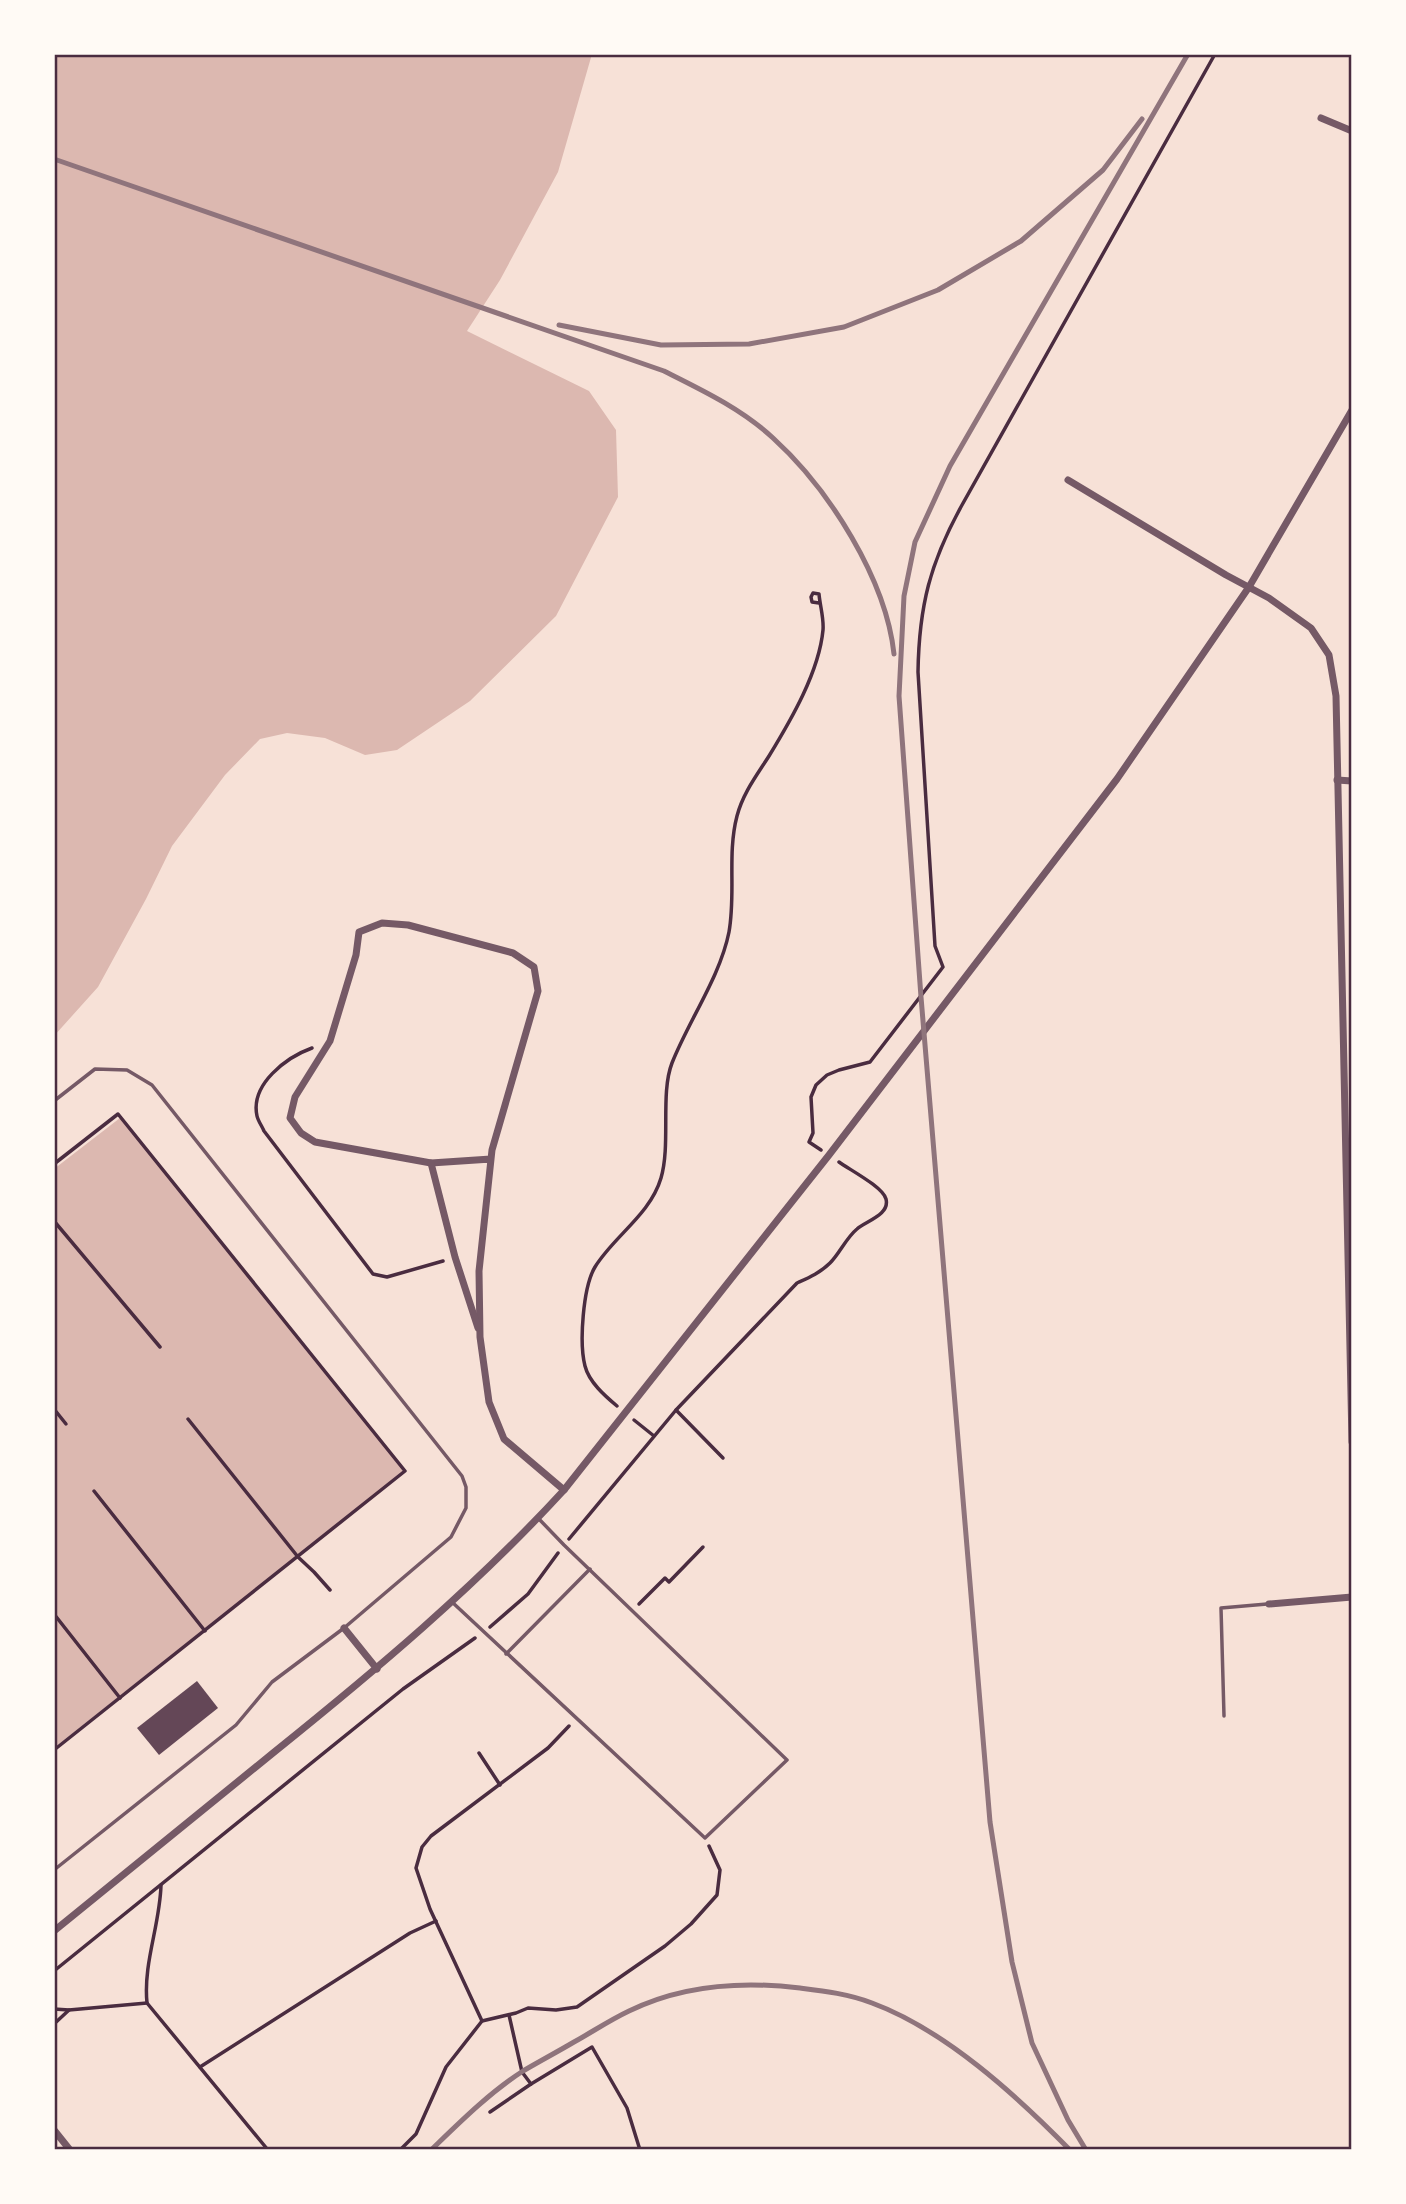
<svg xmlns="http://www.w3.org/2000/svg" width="1406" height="2204" font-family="Karla,sans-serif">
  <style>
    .water { fill: #dcb8b0 }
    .building { fill: #644757 }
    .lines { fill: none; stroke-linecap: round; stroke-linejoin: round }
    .path { stroke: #4a2c40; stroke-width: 3.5 }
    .service { stroke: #755966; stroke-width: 3.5 }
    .minor { stroke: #755966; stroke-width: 7 }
    .rail { stroke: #8f747c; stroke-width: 5 }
    .neatline { fill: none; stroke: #4a2c40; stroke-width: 2.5 }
  </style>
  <rect width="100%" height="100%" fill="#f7e1d7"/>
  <g class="water">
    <path d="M54,54H592L558,172L500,280L467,331L589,391L616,430L618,497L556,616L470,701L397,750L365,755L325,738L287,733L260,739L225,775L172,846L146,899L98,987L54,1036Z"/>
    <path d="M120,1118L404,1471L54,1748V1169Z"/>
  </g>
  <path class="building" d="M197,1681L218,1708L159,1755L137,1728Z"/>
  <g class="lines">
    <g class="path">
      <path d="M312,1048C287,1057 250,1084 257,1116C258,1121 262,1126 264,1131L373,1274L387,1277L443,1261"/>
      <path d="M821,1150L809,1142L813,1133L811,1097L816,1085L827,1075L839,1070L870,1062L943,967L935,946L918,672C919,606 930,563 962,505L1215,54"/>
      <path d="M54,1164L118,1114L405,1471L54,1750"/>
      <path d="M54,1221L160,1347"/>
      <path d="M617,1406C605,1396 589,1382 585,1366C579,1343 583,1287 595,1267C614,1236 650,1215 661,1178C671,1144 660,1094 672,1063C689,1020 720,977 729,932C736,893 727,854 737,816C743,793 757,775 769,756C791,720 819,672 823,630C824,618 820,606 819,594L813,593L811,597L812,602L819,603"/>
      <path d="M54,1409L66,1424"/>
      <path d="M676,1410L723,1458"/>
      <path d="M188,1419L298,1557L314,1572L330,1590"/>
      <path d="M634,1420L654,1436"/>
      <path d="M94,1491L205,1631"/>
      <path d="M569,1539L676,1410L797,1283C808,1278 820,1273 830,1263C840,1253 846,1238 857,1229C866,1221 890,1215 886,1199C883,1187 850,1170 839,1162"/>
      <path d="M639,1604L665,1578L669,1582L703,1547"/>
      <path d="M54,1614L120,1698"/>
      <path d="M490,1627L528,1594L558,1553"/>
      <path d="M479,1753L500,1785"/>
      <path d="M161,1885C160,1925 143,1963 147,2003L268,2150"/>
      <path d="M54,1971L403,1689L475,1638"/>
      <path d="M54,2009L69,2010L147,2003"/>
      <path d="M509,2015L522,2072L531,2084"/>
      <path d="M482,2021L430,1909L416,1868L422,1847L431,1836L548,1748L569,1726"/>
      <path d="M54,2024L69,2010"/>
      <path d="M200,2067L410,1933L436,1921"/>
      <path d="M490,2112L531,2084L592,2047L627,2108L640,2150"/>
      <path d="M400,2150L416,2134L446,2067L482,2021L516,2013L528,2008L556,2010L577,2007L665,1946L691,1924L717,1895L720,1870L709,1846"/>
    </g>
    <g class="service">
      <path d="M54,1101L95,1069L127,1070L152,1085L462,1476L466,1487V1508L451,1537L344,1628L272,1682L236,1725L54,1870"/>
      <path d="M452,1602L705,1838L787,1760L564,1545L538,1518"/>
      <path d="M506,1654L590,1569"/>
      <path d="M1224,1716L1221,1608L1267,1604"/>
    </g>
    <g class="minor">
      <path d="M1321,118L1352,131"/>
      <path d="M1068,480L1226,575L1269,598L1311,628L1329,655L1336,696L1352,1442"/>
      <path d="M1337,780L1352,781"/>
      <path d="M491,1159L431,1163L315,1142L301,1133L290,1118L295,1097L330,1041L356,955L359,932L382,923L408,925L513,953L534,967L538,991L492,1150L479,1271L480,1337L489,1402L504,1439L564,1490"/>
      <path d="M431,1163L455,1257L478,1328"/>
      <path d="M1269,1604L1352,1597"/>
      <path d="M344,1628L377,1669"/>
      <path d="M54,1931C127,1872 200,1813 273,1753C375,1671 475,1587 564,1490L829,1155L1117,779L1249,587L1352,410"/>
      <path d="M54,2130L70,2150"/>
    </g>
    <g class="rail">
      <path d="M54,159L664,371C702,390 742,409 773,438C829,489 886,579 894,654"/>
      <path d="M559,325L661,345L749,344L844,327L938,290L1021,241L1103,170L1142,119"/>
      <path d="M431,2150C460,2122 489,2093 523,2071C540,2061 557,2052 574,2042C592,2032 610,2020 629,2011C682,1985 742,1981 800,1988C824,1991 849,1994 872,2003C945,2030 1016,2095 1070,2150"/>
      <path d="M1086,2150L1068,2120L1032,2043L1012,1962L990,1822L921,997L899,696L904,596L915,542L950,466L1188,54"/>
    </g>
  </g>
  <rect width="1406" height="2204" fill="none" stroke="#fffaf5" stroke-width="112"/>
  <rect x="56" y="56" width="1294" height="2092" class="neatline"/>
</svg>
